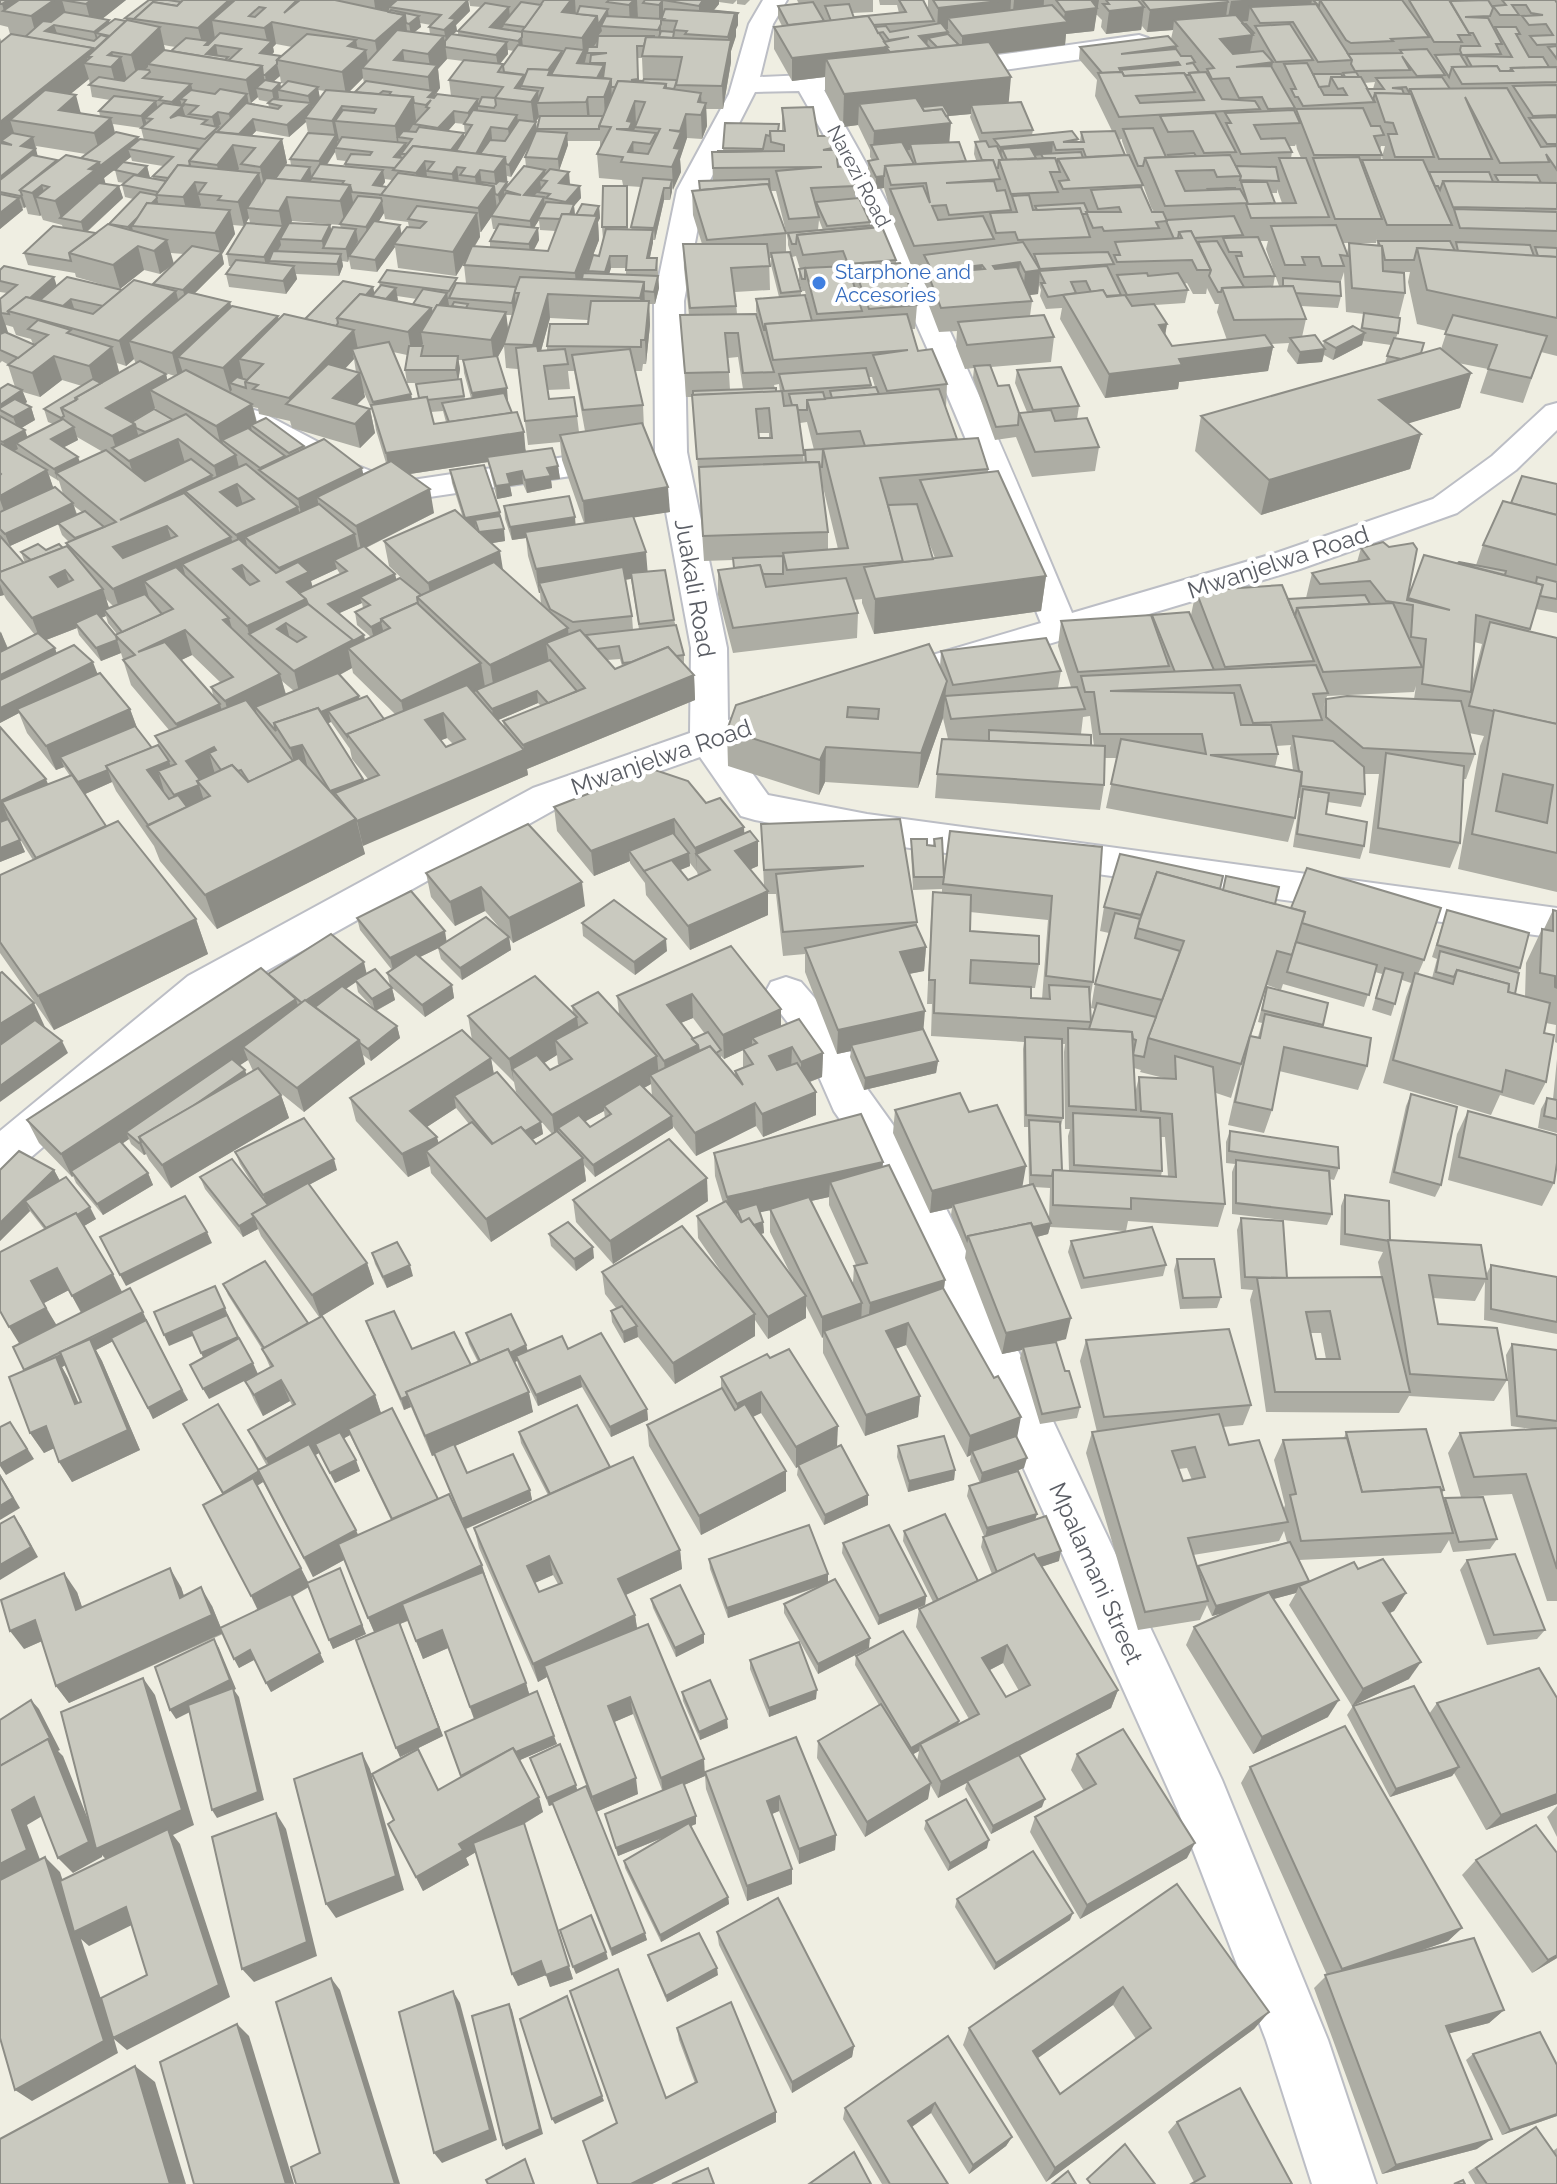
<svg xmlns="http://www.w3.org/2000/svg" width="1557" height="2184" font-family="Raleway,sans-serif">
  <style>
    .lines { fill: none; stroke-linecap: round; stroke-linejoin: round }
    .street-casing { stroke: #bcbec5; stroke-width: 4 }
    .street { fill: #fff; fill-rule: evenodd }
    .wall { fill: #adada4; fill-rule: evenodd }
    .shaded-wall { fill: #8d8d86 }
    .building { fill: #c9c9bf; stroke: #8d8d86; stroke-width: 2; fill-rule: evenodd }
    .shop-dot { fill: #3f7fe0; stroke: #fff; stroke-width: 3 }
    .labels { text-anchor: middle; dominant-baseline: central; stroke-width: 8; stroke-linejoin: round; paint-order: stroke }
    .far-street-label { font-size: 20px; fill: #5a5d64; stroke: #fff }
    .far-shop-label { font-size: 20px; fill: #366cbe; stroke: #fff; text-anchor: start }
    .street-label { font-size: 24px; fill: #5a5d64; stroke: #fff }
  </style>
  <rect width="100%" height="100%" fill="#efeee2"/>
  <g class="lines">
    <g class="street-casing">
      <g id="street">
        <path d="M763,0H787L773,24L760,77C887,73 1013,53 1139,35L1148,38L1152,43L1148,48L1139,51L926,81L824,90C924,257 997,435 1072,613L1276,553L1433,499L1492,456L1546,406L1557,403V430L1516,470L1457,513L1300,569L881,694L868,690L863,682L868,674L1041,623C967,442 897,260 799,91L755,92L705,190L684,301L687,452L727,648L728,720L785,701L798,704L804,713L798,722L732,745L768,795L867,814L1557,908V938L867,842L755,820L741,816L700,757L561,806L218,998L16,1170L0,1175V1131L188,976L533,788L690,733L691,648L655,452L654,301L677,190L729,94L749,24Z"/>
        <path d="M250,409L261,412L339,453L353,464L399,482L625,448L637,451L641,458L637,465L625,468L396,502L329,478L315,467L239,426L234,419L239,412Z"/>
        <path d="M786,977L801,982L838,1025L868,1090L929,1175L1045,1404L1222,1780L1328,2040L1376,2184H1312L1266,2040L1178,1811L1006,1429L896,1200L834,1111L805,1045L765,993L771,982Z"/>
      </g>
    </g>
    <use href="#street" class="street"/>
  </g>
  <g class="wall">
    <path d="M0,0H126L102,19L110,23L126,21L125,18L149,0H468L470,11L456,25L457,31L453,34L458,35V31L481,7L470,6L469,0H737L733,4L719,2V4L714,10L738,13V25L736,29V36L731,51V62L723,109H706L707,126L702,139L687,138L680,159L681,172L672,190L670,200H664L655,240H653L650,258H657L659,288L655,304H649L650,325L646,364H643L642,371H635L643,405L644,428L670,512L633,517L647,571L674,620L684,655V665L694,675L695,700L527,769L528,775L362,845L365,854L217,929L160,861L154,846L116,791L112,782L85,794L106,826L196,919L208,954L54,1030L0,953V875L33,860L13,828L25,852L0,862V727L48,784L70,776L64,767L56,770L27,733L19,713L0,723V631L8,648L35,635L6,599L4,595L0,596V389L15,387L8,365H9L2,361L0,363V299L7,293L0,292V270L57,286L111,287L76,277L75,273L28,265L24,253L63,228L62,225L43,220L41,215L40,216L28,214L26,207L22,208L23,210L0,229V38L2,42L26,37L10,34L8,27L0,25ZM420,23L431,25L429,27L430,34L414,32L421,27ZM276,44L292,47L281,56L272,55L274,52L273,47ZM164,45L169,46L176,47L171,51L165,50ZM508,50L514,51L503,66L500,64L508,54ZM638,58H642L643,81H638ZM447,59L463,61L449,80L451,96H435L440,88L438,69ZM280,76L281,83L285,84L281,87L280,83L273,82ZM363,78L364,83L355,92H349ZM89,79L92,97L110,100L99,111L100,116L81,113L70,94ZM318,90L325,91L320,98ZM258,97L259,100L269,102L268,103L269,107L251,103ZM539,117V120L537,131L536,121ZM306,122L308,133L290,159L291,165H285L287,163L282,139L251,136L256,131L289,137ZM455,123L464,124L465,136L464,138V133L448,131ZM113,124L141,128L144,140H139L138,137L115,133ZM567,141H600V148L597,154L599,178L622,180L623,185L602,227L603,239L599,256L593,255L599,240L598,222L600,218L599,206L575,215L574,206L581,198L580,186L569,184L559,170L568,145ZM530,145L525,157L526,167L508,186L507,176L511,177ZM36,146L86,154L81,158L58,161L37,156L35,150L37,149ZM335,152L337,160L346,161L345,164V166L327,165ZM131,157L132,161L163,166L153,176V179L150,178L147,166L124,162ZM118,167L115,170L118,182L124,183L122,185L125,197L133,199L108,224L96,233L87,232L123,198L119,186L105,184L104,178ZM385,179L392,180L387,187L382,186L385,182ZM627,186L641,187L631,230H628ZM384,213L385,219L408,222L409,227L402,234L378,222ZM491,217L493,229H496L490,241V247L475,246L480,237V232H481ZM249,218L250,223L227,254L229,266H232L226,274L229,287L286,294L297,279L296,274L339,276L343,266L342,261L348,262L349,259L351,269L377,272L395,247L398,268L456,276L466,260L464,265L466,283L379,282L380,287L374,293L373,287L305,319L278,320L231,307L230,302L195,293L224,264L222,254L235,234L233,225L244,226ZM539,220L540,230L556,231L548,251L534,250L539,240L538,228L534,227ZM292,221L340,225L341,228L332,231L330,225L291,223ZM171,253L184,254L153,284L154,285L120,289L144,270L160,274ZM611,268H626V274H609ZM397,296L417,299L413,304L397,301ZM506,315H512L508,329ZM550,318L588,320V324L547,346V350L541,351ZM6,325L13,327L16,335L31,339L33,344L7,333ZM504,346L506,368L518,369L528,445L560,442L562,460L584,523L576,524L504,506L505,519L512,540L526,538L528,556L539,593H540L541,604L503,570L492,543L505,541L500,512L450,470L452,483L463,518L384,541L389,566L414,590L396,580L395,574L366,548L434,513L410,474L488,462L497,499L512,496L510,486L523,484L527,493L552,488L551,480L560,479L558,466L526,451L507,401H508L497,358ZM393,352L407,355L405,370L407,383H430L419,398L412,399L411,394ZM134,359L136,364L115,375L119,372L117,363L126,366ZM354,359L356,372L345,369ZM458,360H463L464,373L471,398L465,399L461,379L458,380L460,369ZM568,371H574L585,431L579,432L577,416L549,399L547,390L570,389ZM162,372L175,376L167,380L166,374ZM62,380L82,386L44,409L48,422L53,424L27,437L25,430L21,428L35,420L31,407L24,404L27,402L23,392L40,397ZM363,390L373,413L376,430L386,463L363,474L305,448L304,446L257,422L253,407L258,408L259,414L290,421L292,428L360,448L375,433L370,409L356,405L365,397ZM155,408L156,410L131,422ZM443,411L446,422L434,424L431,412ZM77,437L103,452L80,462L78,457L64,447L78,440ZM49,475L59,481L63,494L53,488ZM74,506L82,512L77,514ZM58,524L62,535L69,542L66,543L68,548L21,552L25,563H24L3,540L10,546ZM337,569L340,574L312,587L311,581ZM631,579L639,629L633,630L632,616L625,580ZM106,599L114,607L109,608ZM362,603L363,608L355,612L357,625L371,637L365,640L364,635L339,613ZM106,616L108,623L117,634L116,636L101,618ZM77,628L79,635L101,661L121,653L131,685L169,730L155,736L159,746L152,748L137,728L130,709L98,674L56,653L55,648L46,640ZM192,655L220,682L211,687L214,698L181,660ZM620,659L622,666L615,669L607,660ZM352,668L353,673L395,714L384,719L359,699V696L340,675ZM282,681L294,691L286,694ZM538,703L541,706L503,721L504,727L498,720ZM331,722L350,749L352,759L368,779L364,781L328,723ZM447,738L453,744L446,747L441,740Z"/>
    <path d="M737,0H750L745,5L737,4Z"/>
    <path d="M797,0H873V12L852,13L854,18L899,13L897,5H880L879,0H924L928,10V0H1557V356L1541,352L1523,403L1480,393L1488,369L1458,363L1471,373L1460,408L1408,423L1421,434L1410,469L1261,515L1195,451L1201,416L1385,363L1391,345L1363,341L1362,345L1333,360L1324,355L1322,362L1297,364L1287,351L1289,343L1271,344L1273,347L1268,371L1179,382L1178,389L1105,398L1060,319L1062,308L1046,309L1040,296L1041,290L1039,285L1038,294L1030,295L1032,301L1030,316L1054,337L1051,362L991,367L998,386L1019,413L1027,412L1015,383L1017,370L1079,406L1077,419L1099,447L1095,471L1032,477L1016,437L995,440L973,378L974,368L965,369L956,346L957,331L939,332L926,298L927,288L922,279L923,269L913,270L889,212V205L884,188L876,189L868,173V161L872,160L870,157V150L858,125L843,127L825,91V77L792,81L774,49V27L782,26L778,18V6L799,4ZM1096,15H1097L1102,20L1101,27L1106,34L1141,30L1142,26L1147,32L1173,30L1171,39L1080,47L1079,59L1097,80L1095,96L1112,131L1081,132L1080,142H1077L1078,139L1032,135L1033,130L1008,103L996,54L1065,45L1066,34L1094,31ZM1375,82L1373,89H1367L1364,83ZM971,114L970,117L980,142H975L974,154L976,160L966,161L949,142V116ZM1122,139V141L1127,155H1125L1118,140ZM1296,144L1297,149L1301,158H1291L1292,152L1289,146H1295ZM1381,146H1385L1382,157L1383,160H1381L1382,155L1380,151ZM1143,185L1151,207L1154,212H1152L1142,189ZM1277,189L1282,203H1275L1271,193H1277ZM1377,239V245L1349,243L1347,253L1343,243H1376ZM1260,241H1268L1266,249L1279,286L1273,287L1275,276ZM1344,272L1346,312L1364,314L1360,330L1324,341L1323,346L1302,337L1306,319L1301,306L1338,308L1341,296L1340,284ZM1396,272H1410L1408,282L1417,324L1447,331L1441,349L1421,353L1396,338L1398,333L1378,315L1399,317L1405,293ZM1187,283L1193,294H1206L1207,288L1215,304H1219L1217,312L1227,340L1172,346L1165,334L1167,324L1155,305L1185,303L1188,290L1184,284Z"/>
    <path d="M782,108L818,136L832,150L838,167L855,186V199L870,222V226L896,260V263L917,305L915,329H912L918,351L947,384L946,408L957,439L988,469V472L1046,576L1041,611L874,634L862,603V599L853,600L858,613L857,638L733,653L718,595V570L733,568V560L704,561L693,397H686L682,339L680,315H689L684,268L683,244H702L693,215L692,191L699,190L713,181L712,152L723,151L725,123L782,131ZM770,191H776L788,240V245L792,257L796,256L800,269H799V281L802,291H805L812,321L801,295V291L786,252V233ZM819,220L823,230H818ZM769,258H771V265L779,297L756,299V311L759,321L737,314L735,292L770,290ZM738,357L743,389L730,390L728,358ZM869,377H872L875,387H871ZM779,384L780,391L776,392L774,385ZM807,422L814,450H805L804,463L800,423ZM758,433H769V438H759ZM823,487L838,549L828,550V532ZM926,535L935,558L933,559Z"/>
    <path d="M1557,484V613L1536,609L1529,631L1557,638V892L1458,869L1480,746L1484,736L1469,733L1475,754L1466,779H1464L1460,843L1450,868L1369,853L1379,774H1364L1365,794L1361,807L1328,802L1326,814L1364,846L1360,859L1293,847L1300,798H1298L1295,818L1288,842L1106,808L1117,758H1105L1104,785L1100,810L935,798L937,774L948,739L943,718L918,788L825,782L819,795L728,766L727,730L940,667L941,651L1061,671L1058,688L1071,687L1058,646L1061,621L1152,618V615H1191L1196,591L1288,599L1306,598L1312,573L1357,562L1361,548L1407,600L1424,555L1458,563L1476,565L1483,545L1511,503ZM1474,642L1482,644L1472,683ZM1416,686L1414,699H1326L1321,717L1327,696L1414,692ZM1090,716L1094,746H1091L1081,734L1083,717ZM1291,745L1290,748L1293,770L1275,767L1278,754L1276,746Z"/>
    <path d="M706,803L744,827V833L758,866L750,869L764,886L761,824L900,819L917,922V927L926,947L924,971L909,974L923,1029L938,1061L936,1073L864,1090L850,1057L851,1051L837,1054L805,972V954L783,956L776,894H768V915L690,950L646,895L645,883L630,863V861L594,876L557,831L554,807ZM690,863L697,872L698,875L688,880L680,870L690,866Z"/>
    <path d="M911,839L927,845L933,846L934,839L944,877L1102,847L1093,982L1090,1000L1091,1022L1095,1009L1091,1008L1095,984L1109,933L1100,931L1104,907L1220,889L1275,904L1424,960L1418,974L1432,978L1437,959L1432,957L1447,910L1520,968L1518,973L1515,994L1525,997L1526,963L1542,929H1544L1553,910L1557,911V1043L1555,1042L1556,1025L1546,1023L1544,1033L1546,1082L1534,1105L1500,1095L1491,1115L1383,1083L1406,997L1411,983L1402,980L1391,1016L1372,1010L1382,974L1375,972L1364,1007L1283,984L1281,990L1267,985L1251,1036L1258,1037L1262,1023L1258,1022L1267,987L1328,1003L1323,1027L1367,1066L1358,1090L1279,1071L1272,1110L1264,1133L1228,1125L1243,1059L1231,1098L1216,1093L1225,1204L1218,1227L1128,1221L1126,1231L1166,1265L1163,1276L1081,1289L1068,1252L1071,1241L1125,1231L1050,1227L1048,1234L1037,1237L1066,1339L1056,1342L1065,1371L1080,1407L1077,1418L1040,1424L1020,1358L1022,1350L1002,1354L965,1258L966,1251L951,1215L952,1208L930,1213L893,1133L895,1110L969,1112L1023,1187L1029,1185L1028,1127H1024L1023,1049L1024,1042L931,1036L932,1004H927L931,917L933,892L942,893V889L913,890L911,851ZM970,912L1048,920L1042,999L1031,998V988H1035L1039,964L970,931ZM1062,1044H1065L1064,1052L1065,1129H1070L1068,1136L1069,1171L1062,1170L1060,1129L1063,1118ZM1134,1068L1141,1070L1140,1072L1164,1078L1139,1077L1135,1093ZM1161,1137H1165L1168,1176H1161L1162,1171ZM1034,1187L1050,1188L1049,1219Z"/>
    <path d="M426,873L585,906L513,943L509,938L511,950L462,980L441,959L438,948L420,957L452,985L454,998L425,1017L390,986L392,988L395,1000L376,1011L397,1026L400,1038L371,1061L363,1055L365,1064L304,1112L278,1091L281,1095L289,1118L171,1188L149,1160L146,1154L144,1155L131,1144L129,1139L122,1144L148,1173L153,1185L103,1215L76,1183L73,1176L72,1177L39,1143L27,1120L268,974H367L390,985L387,973L392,970L360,930L357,918L447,942L506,935L485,911L455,926L431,897ZM356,982L358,992L373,1008L346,989ZM248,1060L253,1071L246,1075L245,1070L239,1065Z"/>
    <path d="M582,923L667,951L635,975L583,936Z"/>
    <path d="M731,946L781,1009V1027L823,1053L822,1077L810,1082L816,1115L763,1137L756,1126L696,1156L672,1125L673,1128L595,1177L584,1165L586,1181L491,1242L431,1173L430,1166L408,1177L356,1121L350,1098L472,1040L468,1016L573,1013L572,1006L619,1014L617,996ZM693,1018L705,1034L692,1039L681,1023ZM743,1050V1067L735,1071V1076L721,1059V1056L724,1059ZM557,1055L558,1064L560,1065L550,1070L544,1063ZM491,1059L514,1082L516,1092L552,1134L536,1144L532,1140L543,1134L541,1122L494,1074ZM651,1084L652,1096L644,1088ZM456,1108L469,1124L439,1143L427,1127ZM604,1111L605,1118L590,1127L585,1121Z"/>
    <path d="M1557,1059V1133L1538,1128L1541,1109L1547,1098L1553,1099Z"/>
    <path d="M1411,1094L1441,1185L1435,1197L1389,1183L1406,1106Z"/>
    <path d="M1468,1111L1554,1183L1542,1206L1448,1180L1457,1134Z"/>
    <path d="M1230,1131L1339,1168L1334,1180L1330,1179L1332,1214L1327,1225L1232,1214V1172L1235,1164L1226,1163V1142Z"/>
    <path d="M235,1152L337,1170L309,1185L367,1263L374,1284L322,1316L375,1395L381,1413L438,1499L456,1507L435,1455L432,1456L411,1407L404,1410L370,1332L366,1321L412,1349L471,1365L478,1362L469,1344L466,1333L526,1345L528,1352L568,1349L647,1409L648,1420L611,1437L582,1387L538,1406L519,1367L517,1361L515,1362L533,1412L455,1446L467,1473L530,1490L532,1500L466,1529L486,1579L526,1683L529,1694L557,1744L520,1760L543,1812L524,1824L573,1979L550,1987L546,1975L518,1986L476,1852L466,1858L469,1865L423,1891L388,1824L438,1790L462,1777L474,1719L448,1648L423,1659L408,1621L400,1624L443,1736L400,1757L374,1632L344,1560L313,1577L263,1482L257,1486L308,1582L366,1634L333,1649L309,1587L292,1597L324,1662L271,1692L255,1659L239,1668L223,1634L69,1703L56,1686L42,1641L24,1649L77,1592L82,1607L181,1587L184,1596L212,1606L221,1628L258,1610L223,1495L188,1434L259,1470L267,1466L258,1450L248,1430L292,1405L290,1401L263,1416L255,1402L245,1381L270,1367L262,1349L228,1295L223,1284L308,1323L319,1317L261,1236L258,1229L243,1237L205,1189L200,1177L259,1194L240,1164ZM350,1435L391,1520L358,1535L315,1455L319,1453L335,1483L360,1471L344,1438Z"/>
    <path d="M714,1153L883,1162L882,1167L945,1280L944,1289L1017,1438L1024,1468L1005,1475L1035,1520L1059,1561L1041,1567L1118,1690L1111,1708L1019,1755L1042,1807L991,1834L965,1789L967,1782L938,1798L930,1784L928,1799L865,1837L817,1758L818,1741L879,1705L855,1665L856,1656L958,1725L969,1719L916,1627L919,1609L933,1602L903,1541L904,1531L978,1581L992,1574L981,1547L983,1537L984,1536L967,1496L969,1486L980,1483L970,1461L971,1455L967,1457L906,1345L895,1349L920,1396L918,1417L865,1436L823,1353V1337L822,1338L806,1306V1318L768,1339L755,1320V1336L675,1384L638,1337L624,1343L612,1322L611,1311L616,1308L605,1294L602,1272L731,1286L698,1238L697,1216L723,1203L715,1176ZM829,1197V1205L856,1265L854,1266L853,1283L811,1201ZM770,1210V1232L792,1277L761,1234L764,1233L763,1222L760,1212ZM1003,1663L1019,1691L1006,1697L990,1670ZM919,1751L917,1761L922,1770L913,1754Z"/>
    <path d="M0,1170H54L60,1181L96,1219L84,1226L122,1292L148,1323L188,1400L153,1419L113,1341L96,1350L102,1361L140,1450L72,1482L54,1448L44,1453L30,1433L24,1370L19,1344L44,1229L30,1211L0,1241ZM69,1290L81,1313L56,1325L44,1303ZM65,1365L81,1402L78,1403L68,1378L62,1367Z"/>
    <path d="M1345,1195L1390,1240L1486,1275L1491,1265L1557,1277V1334L1484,1320L1485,1282L1475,1301L1433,1298L1438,1324L1507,1380L1494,1401L1409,1396L1399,1413L1266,1412L1250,1300L1253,1290L1241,1289L1237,1230L1241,1218L1287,1278L1381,1277L1378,1262L1383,1252L1340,1245L1341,1206ZM1311,1333H1321L1326,1359H1316Z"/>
    <path d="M573,1200L708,1201L613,1264L576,1222Z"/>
    <path d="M549,1234L594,1258L576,1271L551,1246Z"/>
    <path d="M372,1253L413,1276L387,1288L375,1264Z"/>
    <path d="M1177,1259L1221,1297L1217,1308L1180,1309L1174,1270Z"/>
    <path d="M1086,1340L1251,1405L1243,1425L1223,1427L1229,1445L1284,1508L1285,1505L1274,1460L1283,1440L1344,1438L1346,1432L1444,1490L1442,1494L1444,1500L1445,1498L1497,1539L1490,1549L1453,1552L1449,1540L1441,1553L1299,1560L1308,1582L1358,1569L1406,1593L1394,1611L1390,1613L1409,1679L1352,1706L1289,1605L1296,1593L1273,1599L1328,1717L1253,1754L1186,1645L1194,1627L1227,1612L1212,1616L1207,1605L1200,1620L1138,1630L1086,1453L1092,1432H1097L1080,1361ZM1187,1468L1192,1480L1183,1481L1179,1469ZM1284,1531L1287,1542L1198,1566V1568L1193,1555L1279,1541Z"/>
    <path d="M1512,1344L1557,1350V1601H1547L1512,1494L1461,1497L1448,1453L1460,1433L1532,1429L1511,1426L1506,1355Z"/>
    <path d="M767,1354L837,1446L825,1452L868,1495V1505L824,1525L797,1475L798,1467L796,1468L761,1413L753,1417L786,1491L701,1535L649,1446L647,1425L721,1389V1377Z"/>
    <path d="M519,1432L610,1467L680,1550L682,1569L626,1595L635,1615L637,1629L705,1772L796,1737L836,1835L835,1850L799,1864L779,1811L772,1814L792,1869V1884L747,1901L706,1789L705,1776L684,1785L696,1816V1824L691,1826L728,1897L729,1904L661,1942L625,1868L624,1861L667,1836L618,1856L605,1814L662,1790L633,1714L614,1722L638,1794L596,1812L647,1940L612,1956L553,1805L549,1806L530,1758L577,1790L590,1796L547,1677L538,1682L479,1548L474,1528L548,1495L521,1443ZM553,1575L558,1584L539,1592L535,1583Z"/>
    <path d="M898,1446L955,1470L954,1480L908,1492L897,1457Z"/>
    <path d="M843,1543L926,1596L925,1605L878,1625L842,1553Z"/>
    <path d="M709,1559L828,1582L869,1648L818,1674L784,1613V1604L821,1586L728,1618L710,1569Z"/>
    <path d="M1467,1560L1545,1630L1537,1639L1487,1645L1460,1570Z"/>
    <path d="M651,1599L704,1643L676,1657L653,1608Z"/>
    <path d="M750,1660L816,1699L769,1717L750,1669Z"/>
    <path d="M682,1692L728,1728L700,1740L683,1701Z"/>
    <path d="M1437,1703L1557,1804L1486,1830L1454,1773L1452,1776L1390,1797L1347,1715L1353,1706L1429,1714Z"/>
    <path d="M1077,1754L1187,1858L1080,1919L1030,1832L1035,1817L1084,1791L1071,1770Z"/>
    <path d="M1250,1767L1462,1928L1448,1941L1409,1955L1504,2010L1489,2023L1449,2033L1477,2149L1382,2174L1314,1988L1327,1975L1241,1783Z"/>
    <path d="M1557,1806V1837L1547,1817Z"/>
    <path d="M926,1821L987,1848L948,1871L924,1829Z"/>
    <path d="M1557,1853V1958L1532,1973L1462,1875L1476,1860Z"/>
    <path d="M1177,1884L1269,2012L1254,2029L1046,2182L963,2045L969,2028ZM1113,2005L1136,2039L1060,2094L1038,2058Z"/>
    <path d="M957,1899L1070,1920L994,1970L955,1907Z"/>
    <path d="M717,1932L854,2046L852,2057L792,2093L719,1945Z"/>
    <path d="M648,1955L718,1975L667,2002L650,1962Z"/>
    <path d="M677,2028L776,2122L652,2184H598L666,2098L695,2083L679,2040Z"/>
    <path d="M948,2036L1012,2137L1006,2146L969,2174L931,2113L912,2127L948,2184H882L843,2119L845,2108Z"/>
    <path d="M1473,2054L1557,2065V2116L1502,2135L1466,2060Z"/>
    <path d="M1177,2122L1292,2184L1194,2182L1168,2132Z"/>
    <path d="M1536,2127L1553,2151L1557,2148V2184H1475L1468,2172Z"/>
  </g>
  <g class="shaded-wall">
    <path d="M8,0H20L4,11L2,4Z"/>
    <path d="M54,0H76H62L67,17L54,25L58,36L37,39L31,16Z"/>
    <path d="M80,0H126L92,27L86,4Z"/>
    <path d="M229,0H246L212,20L218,57L208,65L198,28Z"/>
    <path d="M374,0H398L389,7V10L377,22Z"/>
    <path d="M468,0L470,11L456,25L457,31L446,41L444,30L450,18Z"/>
    <path d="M571,0H575L576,17L562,12Z"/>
    <path d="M634,0H637L638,19L630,28L629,5Z"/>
    <path d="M663,0V20H661V35L659,41V5Z"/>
    <path d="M703,0H719V4L699,28V6Z"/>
    <path d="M997,0H1011L1010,19L948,18V29L937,30L938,8Z"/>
    <path d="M1014,0H1044L1043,16L1063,23L1065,12L1085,0H1099L1094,31L1066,34L1065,45L962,58V36L1012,22Z"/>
    <path d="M1242,0H1312L1309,16L1250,7L1248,21L1227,23L1231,1Z"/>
    <path d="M1228,2L1225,24L1174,20L1173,30L1147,32L1150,10Z"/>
    <path d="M509,7L510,18L503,24L504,26L493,37L490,27Z"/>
    <path d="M1144,7L1141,30L1106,34L1109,11Z"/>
    <path d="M608,10L609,21L601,26L602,31L598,36L599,39L589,53H587L585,62L578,74L577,63L583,53L582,38L597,16Z"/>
    <path d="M735,13H738V25L736,29V36L731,51V62L723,109L722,86L728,54V37Z"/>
    <path d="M405,15L408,38L379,64L375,41Z"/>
    <path d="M419,16L421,27L411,35L409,24Z"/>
    <path d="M109,20L112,32L96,33L99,42L97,43L94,32Z"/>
    <path d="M272,22L276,44L273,47L274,52L262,64L260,53L268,45L264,28Z"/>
    <path d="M160,27L165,50L148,64V67L137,77L131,55Z"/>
    <path d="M948,32L947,44L928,38L927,46L919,36Z"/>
    <path d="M1253,35L1249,58L1216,62L1220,39Z"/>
    <path d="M444,36L447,59L438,69L440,88L435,95L436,103L429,108L426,107L427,117L426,105L430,95L428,77L431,73L428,54Z"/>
    <path d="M522,37L523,48L520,52L518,41Z"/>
    <path d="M356,40L359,56L366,50L369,69L362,68L363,78L346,95L342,72L348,46Z"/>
    <path d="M507,42L508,54L498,66L496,55Z"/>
    <path d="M1177,46L1175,57L1121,54Z"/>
    <path d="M888,47L887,70L826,59L825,77L792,81V58Z"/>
    <path d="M93,48L112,52L115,62L121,57L127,80L117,90L111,67L91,57H87L89,64L84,63L89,79L34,124L10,120L16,139L1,141L4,149L0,144V122Z"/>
    <path d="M403,50L406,73L394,60Z"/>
    <path d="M562,51L563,62L553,77H544Z"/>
    <path d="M1178,62L1176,74L1118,80L1119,68Z"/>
    <path d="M1273,62L1269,85L1236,67Z"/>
    <path d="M277,64L280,76L267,87L265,75Z"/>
    <path d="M604,65L605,77L594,84Z"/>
    <path d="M262,66L266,89L256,88L258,97L251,103L246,80Z"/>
    <path d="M524,75L525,87L521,86L522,101L515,88Z"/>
    <path d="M1011,77L1008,110L971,105V114L949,116L859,104L858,125L843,127L844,94Z"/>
    <path d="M611,79L612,102L605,120L604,97Z"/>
    <path d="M280,83L282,91L278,90L279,98L274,102L272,91Z"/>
    <path d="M191,84L194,96L186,100L180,99L186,118H170L175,113L172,102Z"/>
    <path d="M318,87L320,99L312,107L313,115L305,118L306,122L289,137L287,125L310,105L308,96Z"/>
    <path d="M538,91L539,103H537L539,117L534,125L531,102Z"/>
    <path d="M701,93L702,113L706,103L707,126L702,139L701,115L698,102Z"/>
    <path d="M247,94L249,105L231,125L229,114Z"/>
    <path d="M76,95L82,118L59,110Z"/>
    <path d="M413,97L416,120L405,138L398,137L399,148L398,150L395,126Z"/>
    <path d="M588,97L590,120L588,125L586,102Z"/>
    <path d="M478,99V113L470,125L468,113Z"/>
    <path d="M156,101L159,113L152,119L145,118L147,125L144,128L141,116Z"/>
    <path d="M635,101L636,125L633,134L634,163L628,152L630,147L629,129L627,121Z"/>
    <path d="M342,106L345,122L335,121L339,140L337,142L338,147L335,148V152L321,173L319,161L335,137L332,121Z"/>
    <path d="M454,111L455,123L440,140L438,128Z"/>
    <path d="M218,112L221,124L215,129L212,117Z"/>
    <path d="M686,114L687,138L680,159L681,172L673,190L672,167L674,148L680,134V131Z"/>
    <path d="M517,115L519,127L510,141L508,129Z"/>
    <path d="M111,118L117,141L101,157L94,133Z"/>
    <path d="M253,119L256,131L242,146L234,140Z"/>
    <path d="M536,122L537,133L511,177L509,165Z"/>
    <path d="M951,123L949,146L910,144V150L875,154L873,149L874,131Z"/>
    <path d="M491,127L492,139L479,161L470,162Z"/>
    <path d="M464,133L465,145L445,159Z"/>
    <path d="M567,133L568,145L559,171L558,159Z"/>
    <path d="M33,137L39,161L0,192V177L21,146Z"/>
    <path d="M138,137L142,149H128L131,157L104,178L106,185L61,218L55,201L89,169Z"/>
    <path d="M282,139L287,163L265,190L260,167Z"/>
    <path d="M1053,142L1052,154L1006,159L1002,149L1001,159H998L1000,147Z"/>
    <path d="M406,143L407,155L401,154L402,161L394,157Z"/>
    <path d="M233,145L239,169L222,188L217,165Z"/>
    <path d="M505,157L508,192L504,190L505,200L500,207L498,195L506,183L497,196L494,172Z"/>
    <path d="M425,161L428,184L419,197L416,173Z"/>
    <path d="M147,166L150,178L141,187L138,175Z"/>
    <path d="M310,167L312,179L305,191L301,181Z"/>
    <path d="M457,167L460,190L455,198L452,174Z"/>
    <path d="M383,170L385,182L377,195L373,185Z"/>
    <path d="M480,170L483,193L477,192L475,177Z"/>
    <path d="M545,170L546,180H540L541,188L525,207L524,195Z"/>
    <path d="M569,172L570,184L559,183Z"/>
    <path d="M259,173L264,196L247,208L249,218L244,226L238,202Z"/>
    <path d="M884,176V188L876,189V177Z"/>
    <path d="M672,180V192L670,200V188Z"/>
    <path d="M195,182L201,205L189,221L183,197Z"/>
    <path d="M42,185L46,199L36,197L41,215L40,216L32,193Z"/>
    <path d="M350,185L354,208L345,225L340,201Z"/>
    <path d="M119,186L123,198L84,234L81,222Z"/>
    <path d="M494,186L497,209L481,232L478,208Z"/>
    <path d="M580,186L581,198L574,206L575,216L567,214L566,202Z"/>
    <path d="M664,188V200L655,240L654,228Z"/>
    <path d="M22,195L26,207L24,208L20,196Z"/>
    <path d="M287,197L292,221L280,239L281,245L272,261H269L270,264L267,270L264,257L282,227L279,211Z"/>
    <path d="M544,197L545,209L538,218L539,220L531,233L530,221Z"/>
    <path d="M19,198L23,210L0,229V213Z"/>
    <path d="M157,198L160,210L132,226L134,236L132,239L128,227Z"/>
    <path d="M382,201L384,213L368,239L366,227Z"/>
    <path d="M599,206L600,218L598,222L599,240L577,297L575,273L590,223Z"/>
    <path d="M230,210L235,234L222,254L224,264L186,302L183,290L220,253L215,233Z"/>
    <path d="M477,213L480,237L456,276L453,252Z"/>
    <path d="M330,225L333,237L323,248L322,241Z"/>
    <path d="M400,225L402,237L394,244L395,247L377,272L375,260Z"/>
    <path d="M538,228L539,240L530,257L529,244Z"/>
    <path d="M356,229L358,241L350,256H349L348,262L346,249Z"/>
    <path d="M653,230V243L647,270V258Z"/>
    <path d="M167,240L174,264L160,274L154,251Z"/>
    <path d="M138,246L144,270L120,289L113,265Z"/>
    <path d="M341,254L343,266L339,276L337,264Z"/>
    <path d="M610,256L611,268L606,284L605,272Z"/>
    <path d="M1020,262L1018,286L991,290L993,266Z"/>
    <path d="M982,265L980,289L931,282L932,271Z"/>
    <path d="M294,266L297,279L286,294L283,281Z"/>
    <path d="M1040,270L1038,294L1023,296L1025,272Z"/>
    <path d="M658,276L659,288L655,304L654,292Z"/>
    <path d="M54,277L58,290L27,316L12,312Z"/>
    <path d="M644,282L645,306L642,322L640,298Z"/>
    <path d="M373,287L376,300L343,319Z"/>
    <path d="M396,288L398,300L382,319L380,306Z"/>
    <path d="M176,291L182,315L129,341L134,359L126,366L119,341Z"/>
    <path d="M447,293L449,305L435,326L433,314Z"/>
    <path d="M548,294L550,318L536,369L533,345Z"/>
    <path d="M515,295L516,308L513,315L512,303Z"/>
    <path d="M71,299L75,311L59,309Z"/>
    <path d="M649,301L650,325L646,364L645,340Z"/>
    <path d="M230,302L236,327L178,357L183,373L178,377L172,353Z"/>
    <path d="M431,308L434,332H421L423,344L412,356L408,332Z"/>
    <path d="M0,309L8,332L0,339Z"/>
    <path d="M506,312L509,337L504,344V346L494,364L491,340Z"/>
    <path d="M278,316L283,340L239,359L243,378L230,383L232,390L230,392L223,368Z"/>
    <path d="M1167,324L1163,348L1159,325Z"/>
    <path d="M354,330L359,354L352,349L354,359L306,410L290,405L289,398Z"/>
    <path d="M1365,333L1362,345L1333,360L1336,348Z"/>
    <path d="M112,347L119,372L96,390L89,366Z"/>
    <path d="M1273,347L1268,371L1179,382L1178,389L1105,398L1109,374L1179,359Z"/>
    <path d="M1325,349L1322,362L1297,364L1300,352Z"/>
    <path d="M54,356L62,380L40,397L32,373Z"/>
    <path d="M458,356L460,369L458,383L456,370Z"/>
    <path d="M360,373L365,397L341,420L333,398Z"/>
    <path d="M1471,373L1460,408L1370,435L1379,400Z"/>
    <path d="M166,374L172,399L150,390L155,408L113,432L106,408Z"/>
    <path d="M507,388L508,401L473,405L472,393Z"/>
    <path d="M22,390L27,402L9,414L0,410V405Z"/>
    <path d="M411,394L415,419L378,426L373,402Z"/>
    <path d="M252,404L258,429L251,425L252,432L222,440L225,449L222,450L216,426Z"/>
    <path d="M31,407L35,420L18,430L13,417Z"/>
    <path d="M370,409L375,433L360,448L355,424Z"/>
    <path d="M135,424L142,448L117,452L112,436Z"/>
    <path d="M74,427L78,440L55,452L51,439Z"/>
    <path d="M25,430L29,442L16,443L18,449L7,455L3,442Z"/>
    <path d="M524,432L526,456L487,457L488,462L390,477L386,453Z"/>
    <path d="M1421,434L1410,469L1261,515L1269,480Z"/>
    <path d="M178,439L185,463L137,486L129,461Z"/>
    <path d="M236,455L242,480L220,491L214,466Z"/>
    <path d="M78,457L82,469L56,473L58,482L54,469Z"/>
    <path d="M558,466L560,479L551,480L552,488L527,493L525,480L547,468Z"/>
    <path d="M362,468L367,492L317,497L321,515L303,524L298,499Z"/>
    <path d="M47,470L56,495L8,522L0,500V496Z"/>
    <path d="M522,471L523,484L510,486L512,496L497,499L496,486L507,474Z"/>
    <path d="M212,475L219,499L185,491L191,513L167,526L175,550L121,572L113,547L120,520Z"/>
    <path d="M237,484L244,509L226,517L220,492Z"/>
    <path d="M668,487L670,512L585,525L583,501Z"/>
    <path d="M430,489L434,513L361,550L356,526Z"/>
    <path d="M73,503L77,516L10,546L5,534Z"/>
    <path d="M298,507L304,532L245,537L250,557L243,560L236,535Z"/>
    <path d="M500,512L501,525L475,520L476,529L467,530L465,518Z"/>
    <path d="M575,517L576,530L525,532L526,538L512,540L510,527Z"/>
    <path d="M504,529L505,541L481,545L479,532Z"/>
    <path d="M355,534L360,559L334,560L337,569L311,581L315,596L312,624L286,623L292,648L249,634L253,651L247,626L285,593L279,568Z"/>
    <path d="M231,537L238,562L182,564L188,584L144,581L150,601L121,614L113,589Z"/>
    <path d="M500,551L504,576L433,608L428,583Z"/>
    <path d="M646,552L648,576L543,593L539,583L540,593H539L536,569Z"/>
    <path d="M242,565L249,590L233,569Z"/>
    <path d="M39,568L65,570L74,595L59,601Z"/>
    <path d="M395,574L398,586L360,597L362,603L331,617L328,604Z"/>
    <path d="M1046,576L1041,611L874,634L875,599Z"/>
    <path d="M0,584L4,595L0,596Z"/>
    <path d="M103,589L111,614L104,610L106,616L79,627L75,623L77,628L41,642L32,618Z"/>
    <path d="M229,618L236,642L223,620Z"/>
    <path d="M381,622L384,634L374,639L371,627Z"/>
    <path d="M568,628L570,653L546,643L549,663L494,690L490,665Z"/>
    <path d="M185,630L192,655L146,677L138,652Z"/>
    <path d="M1,632L11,657L0,662V633Z"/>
    <path d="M364,635L366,648H348L352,668L300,696L294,671Z"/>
    <path d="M117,640L121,653L101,661L96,648Z"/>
    <path d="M55,648L59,661L0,691V675Z"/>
    <path d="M93,662L98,675L17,709L19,713L0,723V708Z"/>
    <path d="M481,663L485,687L406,725L401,701Z"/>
    <path d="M280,674L287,699L255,707L257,714L232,726L225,701Z"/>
    <path d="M694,675L695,700L527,769L528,775L363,846L357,821L524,750L523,745Z"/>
    <path d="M947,681L943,718L918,788L921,753Z"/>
    <path d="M537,691L538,703L494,722L492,709Z"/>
    <path d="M359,696L361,709L328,711L331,722L285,741L279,730Z"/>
    <path d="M220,704L227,729L184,748L176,724Z"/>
    <path d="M130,709L139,733L60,757L64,767L56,770L46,746Z"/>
    <path d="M443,713L447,738L429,745L425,720Z"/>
    <path d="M302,745L308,769L296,770L290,748Z"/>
    <path d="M214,747L221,771L209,753L215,774L194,786L186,761Z"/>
    <path d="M826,747L825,782L819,795L820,760Z"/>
    <path d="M169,761L177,785L158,771L164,791L156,795L147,770Z"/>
    <path d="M108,770L112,782L83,795L78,782Z"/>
    <path d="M46,779L56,804L2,802L11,825L0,831V801Z"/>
    <path d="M363,779L369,803L335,793L340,814L330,791Z"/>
    <path d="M199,785L207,810L182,820L174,795Z"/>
    <path d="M356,819L365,854L217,929L205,895Z"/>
    <path d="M674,819L676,843L629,851L630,861L594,876L591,851Z"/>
    <path d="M744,827L745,847L758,841V866L736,876L696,854L697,872L695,848Z"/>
    <path d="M20,840L25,852L0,862V848Z"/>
    <path d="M689,853L690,866L653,881L645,872Z"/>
    <path d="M582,882L585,906L513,943L509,918Z"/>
    <path d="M481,887L485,911L455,926L450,902Z"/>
    <path d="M768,891V915L690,950L688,926Z"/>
    <path d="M196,919L208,954L54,1030L38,996Z"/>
    <path d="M445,931L447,944L393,970L390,958Z"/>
    <path d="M509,937L511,950L462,980L460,968Z"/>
    <path d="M666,939L667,951L635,975L634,962Z"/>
    <path d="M926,947L924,971L898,976L900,952Z"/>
    <path d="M364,962L367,975L355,980L356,982L314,1010L302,1004Z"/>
    <path d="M452,985L454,998L425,1017L422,1005Z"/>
    <path d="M392,988L395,1000L375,1011L372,999Z"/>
    <path d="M692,994L693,1018L668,1028L667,1005Z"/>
    <path d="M296,999L303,1022L243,1047L248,1060L132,1137L126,1132L129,1139L74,1176L71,1171L73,1176L72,1177L61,1154Z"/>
    <path d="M34,1003L45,1027L0,1055V1024Z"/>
    <path d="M781,1009V1033L752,1038V1046L724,1059L723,1035Z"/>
    <path d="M925,1011L923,1035L851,1045V1051L837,1054L838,1030Z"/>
    <path d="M577,1017L580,1041L555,1040L557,1055L520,1078L512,1069L514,1082L509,1059Z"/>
    <path d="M397,1026L400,1038L371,1061L368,1049Z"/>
    <path d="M359,1040L365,1064L304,1112L297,1088Z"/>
    <path d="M62,1041L68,1053L0,1102V1086Z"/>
    <path d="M698,1045L699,1069L666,1084L664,1061Z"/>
    <path d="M792,1047L791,1071L769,1080V1056Z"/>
    <path d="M823,1053L822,1077L801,1085V1062Z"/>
    <path d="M657,1056L659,1079L650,1075L651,1084L606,1109L604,1106V1111L563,1134L558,1128L559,1136L555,1138L552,1115Z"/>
    <path d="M491,1058L495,1081L454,1096L456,1108L416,1134L410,1111Z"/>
    <path d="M938,1061L936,1073L864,1090L865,1078Z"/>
    <path d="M245,1070L249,1082L142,1141Z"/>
    <path d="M816,1092V1115L763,1137L762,1114Z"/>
    <path d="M281,1095L289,1118L171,1188L162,1165Z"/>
    <path d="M755,1103L756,1126L696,1156L695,1133Z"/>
    <path d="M672,1116L673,1128L595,1177L593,1165Z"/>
    <path d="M541,1122L543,1134L498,1159L496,1148Z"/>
    <path d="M437,1137L443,1160L426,1151L430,1166L408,1177L402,1154Z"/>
    <path d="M141,1142L146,1154L144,1155L139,1143Z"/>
    <path d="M583,1158L586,1181L491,1242L486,1219Z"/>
    <path d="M334,1159L337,1170L267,1207L263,1195Z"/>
    <path d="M883,1162L881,1185L830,1182L829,1197L740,1217L737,1210V1218L728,1220L727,1197Z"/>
    <path d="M1026,1166L1022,1189L953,1204L952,1208L930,1213L932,1191Z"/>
    <path d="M54,1170L60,1181L25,1201L30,1211L0,1241V1223Z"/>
    <path d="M148,1173L153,1185L103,1215L97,1204Z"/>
    <path d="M707,1178L708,1201L613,1264L610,1241Z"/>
    <path d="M90,1207L96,1219L55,1243L49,1232Z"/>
    <path d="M254,1217L258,1229L243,1237L239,1226Z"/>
    <path d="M763,1222L764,1233L745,1239V1227Z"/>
    <path d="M1051,1223L1048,1234L975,1253L971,1243Z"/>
    <path d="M207,1232L212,1243L126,1286L120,1275Z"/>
    <path d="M593,1247L594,1258L576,1271L574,1259Z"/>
    <path d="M367,1263L374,1284L320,1317L312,1295Z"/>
    <path d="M410,1265L413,1276L387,1288L383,1277Z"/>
    <path d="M57,1268L69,1290L44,1303L31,1281Z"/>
    <path d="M113,1274L124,1296L84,1317L72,1296Z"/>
    <path d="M945,1280L942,1302L868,1325L870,1303Z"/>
    <path d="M806,1296V1318L768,1339V1317Z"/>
    <path d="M862,1303L861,1324L824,1331L823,1337L822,1338V1317Z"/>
    <path d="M46,1308L59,1329L22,1348L9,1327Z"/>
    <path d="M225,1308L230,1320L169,1346L164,1335Z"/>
    <path d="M143,1312L148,1323L96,1350L102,1361L140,1450L72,1482L59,1462L128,1430L95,1350L62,1367L68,1378L88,1425L25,1372Z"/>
    <path d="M755,1314V1336L675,1384L673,1363Z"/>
    <path d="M1071,1318L1066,1339L1023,1349V1347L1022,1350L1002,1354L1006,1333Z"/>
    <path d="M908,1323L906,1345L884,1353L886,1331Z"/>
    <path d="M637,1326L638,1337L624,1343L623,1332Z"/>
    <path d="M238,1337L243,1348L206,1364L201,1353Z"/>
    <path d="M526,1345L529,1356H516L517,1361L485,1376L482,1365Z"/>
    <path d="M253,1363L258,1374L209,1399L203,1389Z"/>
    <path d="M580,1376L582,1387L538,1406L536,1395Z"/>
    <path d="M281,1380L290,1401L263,1416L254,1395Z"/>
    <path d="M182,1390L188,1400L153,1419L148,1408Z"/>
    <path d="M529,1392L533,1412L432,1456L425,1436Z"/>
    <path d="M761,1392V1413L737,1424V1404Z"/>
    <path d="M375,1395L382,1416L348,1429L350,1435L320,1452L315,1444L319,1453L275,1479L266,1459Z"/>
    <path d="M407,1396L411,1407L404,1410L401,1399Z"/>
    <path d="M920,1396L918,1417L865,1436L866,1415Z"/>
    <path d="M647,1409L648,1420L611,1437L610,1427Z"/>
    <path d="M1021,1417L1017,1438L972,1451L971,1455L967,1457L970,1436Z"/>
    <path d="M46,1426L59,1446L44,1453L30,1433Z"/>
    <path d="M838,1426L837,1446L796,1468V1447Z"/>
    <path d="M17,1432L34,1459L6,1475L0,1466V1464Z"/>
    <path d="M1027,1458L1024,1468L980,1484L982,1473Z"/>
    <path d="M356,1460L360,1471L335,1483L330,1473Z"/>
    <path d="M955,1470L954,1480L908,1492L909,1481Z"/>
    <path d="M786,1471V1491L701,1535L699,1516Z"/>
    <path d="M259,1472L263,1482L228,1503L223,1493Z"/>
    <path d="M0,1474L20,1508L0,1520Z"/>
    <path d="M530,1490L532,1500L465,1529L462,1519Z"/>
    <path d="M868,1495V1505L824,1525L825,1515Z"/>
    <path d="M1037,1514L1034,1524L985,1538L987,1528Z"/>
    <path d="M14,1516L21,1526L38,1557L0,1580V1565Z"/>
    <path d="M356,1530L364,1549L313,1577L304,1558Z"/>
    <path d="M680,1550L682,1569L621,1597L618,1579Z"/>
    <path d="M1061,1551L1059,1561L995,1582L997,1572Z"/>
    <path d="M549,1556L553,1575L532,1584L527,1566Z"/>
    <path d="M482,1565L488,1584L400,1624L443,1736L400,1757L396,1748L376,1636L368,1618Z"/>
    <path d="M170,1568L181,1587L191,1617L180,1598Z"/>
    <path d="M301,1568L310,1586L260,1615L251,1596Z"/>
    <path d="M340,1568L366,1634L333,1649L329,1640Z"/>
    <path d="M64,1573L77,1592L89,1628L76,1610Z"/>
    <path d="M828,1574V1583L728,1618L727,1608Z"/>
    <path d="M1309,1581L1304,1591L1299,1586L1296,1593L1212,1616L1216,1606Z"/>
    <path d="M201,1587L212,1606L223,1633L69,1703L56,1686Z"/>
    <path d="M1406,1593L1394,1611L1372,1621L1383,1603Z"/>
    <path d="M926,1596L925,1605L878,1625L879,1616Z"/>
    <path d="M635,1615L638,1634L544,1666L547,1677L538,1682L533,1664Z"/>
    <path d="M35,1620L49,1638L24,1649L10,1631Z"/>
    <path d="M442,1630L448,1648L423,1659L416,1641Z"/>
    <path d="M704,1634V1643L676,1657L675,1648Z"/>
    <path d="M870,1638L869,1648L818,1674V1664Z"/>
    <path d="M214,1639L219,1648L236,1689L234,1690L239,1697L264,1800L217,1818L212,1810L234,1690L176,1719L170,1710Z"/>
    <path d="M1007,1645L1003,1663L978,1676L982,1658Z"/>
    <path d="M250,1650L256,1659L239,1668L234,1659Z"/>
    <path d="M320,1653L324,1662L271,1692L266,1683Z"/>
    <path d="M1421,1662L1409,1679L1352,1706L1363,1689Z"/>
    <path d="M143,1678L155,1695L194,1825L173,1835L180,1844L230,1997L127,2050L114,2039L118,2053L32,2101L15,2090L45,1857L60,1872L79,1930L126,1907L140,1921L89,1946L81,1939L114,2038L219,1985L102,1855V1857L73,1873L58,1858L54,1754L31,1700L39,1709L60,1750L58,1751L63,1756L99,1847Z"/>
    <path d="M526,1683L531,1700L476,1724L470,1707Z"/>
    <path d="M817,1690L816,1699L769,1717V1708Z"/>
    <path d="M1118,1690L1111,1708L938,1798L941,1782Z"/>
    <path d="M630,1697L633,1714L612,1723L608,1706Z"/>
    <path d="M1339,1700L1328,1717L1253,1754L1262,1737Z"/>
    <path d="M727,1719L728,1728L700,1740L699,1732Z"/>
    <path d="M959,1721L957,1730L920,1744L919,1751L910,1756L911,1748Z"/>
    <path d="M554,1736L557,1744L465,1784L461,1776Z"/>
    <path d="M362,1753L370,1769L404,1890L336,1918L326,1904Z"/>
    <path d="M704,1759L705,1776L663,1794L661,1778Z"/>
    <path d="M1459,1767L1452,1776L1390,1797L1396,1789Z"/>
    <path d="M636,1778L638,1794L596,1812L592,1797Z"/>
    <path d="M931,1783L928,1799L865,1837L867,1822Z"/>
    <path d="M576,1785L578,1793L549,1806L547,1798Z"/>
    <path d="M1557,1794V1804L1486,1830L1501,1815Z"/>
    <path d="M779,1796V1811L767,1816V1801Z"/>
    <path d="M34,1797L49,1812L27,1825L42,1865L0,1888V1864L12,1810Z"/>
    <path d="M539,1797L543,1812L466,1858L469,1865L423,1891L416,1877L459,1844Z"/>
    <path d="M1045,1799L1042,1807L991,1834L993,1826Z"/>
    <path d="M276,1813L286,1829L317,1956L254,1982L242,1969Z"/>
    <path d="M696,1816V1824L618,1856L616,1848Z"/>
    <path d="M524,1824L573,1979L550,1987L546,1975L518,1986L512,1974Z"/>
    <path d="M836,1835L835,1850L799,1864V1849Z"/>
    <path d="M989,1840L987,1848L948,1871L950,1863Z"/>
    <path d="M1195,1843L1187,1858L1080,1919L1087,1905Z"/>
    <path d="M792,1869V1884L747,1901V1886Z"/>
    <path d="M728,1897L729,1904L661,1942L660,1935Z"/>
    <path d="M1073,1913L1070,1920L994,1970L996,1963Z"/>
    <path d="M1462,1928L1448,1941L1330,1982L1342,1969Z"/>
    <path d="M645,1933L647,1940L612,1956L611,1949Z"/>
    <path d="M606,1952L608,1959L576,1974L573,1967Z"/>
    <path d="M1557,1955V1958L1532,1973L1548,1960Z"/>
    <path d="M717,1968L718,1975L667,2002L666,1996Z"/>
    <path d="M331,1978L340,1990L400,2184H394Z"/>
    <path d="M1123,1987L1113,2005L1025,2067L1033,2051Z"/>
    <path d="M453,1991L460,2003L497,2140L442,2163L434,2153Z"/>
    <path d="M509,2004L512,2010L543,2134L506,2150L503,2145Z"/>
    <path d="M1504,2010L1489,2023L1432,2038L1446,2026Z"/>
    <path d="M1269,2012L1254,2029L1046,2182L1055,2168Z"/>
    <path d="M237,2024L249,2036L294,2184H286Z"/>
    <path d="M854,2046L852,2057L792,2093V2082Z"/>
    <path d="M135,2066L155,2082L186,2184H170Z"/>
    <path d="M602,2096L604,2101L555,2124L552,2119Z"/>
    <path d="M935,2103L931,2113L906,2131L908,2121Z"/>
    <path d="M776,2112V2122L652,2184H631Z"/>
    <path d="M1557,2114V2116L1502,2135L1510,2130Z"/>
    <path d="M1012,2137L1006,2146L969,2174L973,2165Z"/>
    <path d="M1492,2139L1477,2149L1382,2174L1396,2165Z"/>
  </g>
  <g class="building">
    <path d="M0,0H8L2,4H0Z"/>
    <path d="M19,0H54L31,16L3,11Z"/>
    <path d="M62,0H91L86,4Z"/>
    <path d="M149,0H168L181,2L177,6L153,2L134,19L125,18Z"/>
    <path d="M183,0H229L198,28L134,19L153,2L177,6Z"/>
    <path d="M235,0H297L284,13L300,0H335L405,15L375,41L272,22L264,28L212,20ZM259,7L265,8L255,17L249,16Z"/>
    <path d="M397,0H468L450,18L456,19L444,30L429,27L441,15L389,7Z"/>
    <path d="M544,0H571L562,12L597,16L582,38L522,31Z"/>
    <path d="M609,0H634L629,5L607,2Z"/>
    <path d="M645,0H703L699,6L663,0L659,5L643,3Z"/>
    <path d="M899,0H923L934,21L873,25L868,16L856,18L855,17L906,12Z"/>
    <path d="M933,0H998L999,1L938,8Z"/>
    <path d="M1056,0H1091L1097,8L1065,12Z"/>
    <path d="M1106,0H1138L1144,7L1109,11L1103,4H1109Z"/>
    <path d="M1142,0H1227L1228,2L1150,10Z"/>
    <path d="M1313,0H1320L1319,6Z"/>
    <path d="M1320,0H1402L1429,37L1391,39L1393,41L1351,43L1346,40Z"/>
    <path d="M1409,0H1449L1470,35H1458L1462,42H1434Z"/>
    <path d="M1488,0L1493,8L1490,16L1465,17L1488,18L1502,44H1496L1501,54L1462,55L1460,50L1461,46H1480L1473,33H1469L1450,1Z"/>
    <path d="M1502,0H1555L1557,3V44L1537,45L1530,36L1553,35L1546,24L1529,25L1522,16L1543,15L1531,13L1526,5H1512L1519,15H1500L1493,6L1506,5Z"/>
    <path d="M521,2L541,5L525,27L503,24Z"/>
    <path d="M813,2L824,21L788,25L778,6Z"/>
    <path d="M485,3L509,7L490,27L522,32V37L518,41L458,31Z"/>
    <path d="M849,4L854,18L831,21L825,6Z"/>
    <path d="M1316,4L1352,60L1318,62L1293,22L1260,23L1250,7Z"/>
    <path d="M1052,5L1068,22L962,36L948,18Z"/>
    <path d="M580,6L608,9L598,25L597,16L577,14Z"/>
    <path d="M665,9L735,13L728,37L685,34L687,31L674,30L677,21L661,20Z"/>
    <path d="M391,10L419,16L409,24L406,23L405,15L389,12Z"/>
    <path d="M708,10L738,13L735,17V13L707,11Z"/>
    <path d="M64,12L109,20L94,32L54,25L45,31L94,41L101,35L108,37L93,51V48L25,37L43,21L51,22Z"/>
    <path d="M1236,15L1253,35L1220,39L1233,54L1263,51L1273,62L1236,67L1271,66L1295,108L1268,109L1262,97L1239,98L1229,78L1212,79L1207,69L1214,68L1174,20Z"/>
    <path d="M606,16L663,19L661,20V24L658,30L601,26Z"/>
    <path d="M868,16L888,47L792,58L774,27Z"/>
    <path d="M115,19L126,21L110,36L96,33Z"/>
    <path d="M127,20L160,27L131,55L112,52L108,55L121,57L111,67L84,63L91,57H87Z"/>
    <path d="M941,23L948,32L919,36L930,48L890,52L886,47H888L884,42L909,37L889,40L883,32L878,33L875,27L886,26L890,32Z"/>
    <path d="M1243,24H1246L1254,33L1252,34Z"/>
    <path d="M1290,24L1313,60L1276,62L1255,26Z"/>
    <path d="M1495,27H1516L1520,34H1516L1529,57H1543L1549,67L1511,68L1510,71H1500L1497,66L1472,67L1466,56L1512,57Z"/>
    <path d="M397,30L444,36L428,54L403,50L394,60L437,65L428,77L362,68Z"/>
    <path d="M661,31L674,32L673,38L659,37Z"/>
    <path d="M220,33L272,41L260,53L281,56L277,60V64L265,75H263L262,66L228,61L241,49L215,45L206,54L228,57L225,60L171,51L186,38L209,41L205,45H208Z"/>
    <path d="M11,34L93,48L0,122V43Z"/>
    <path d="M307,34L356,40L348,46L366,50L342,72L277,60Z"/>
    <path d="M451,34L507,42L496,55L445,47V41Z"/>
    <path d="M948,34L959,45L937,47L928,38Z"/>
    <path d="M598,36H654V37H646L644,46H637L638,79L631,80L643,81L644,79L677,80L674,89L666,88V84L618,81L615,87H611V79L603,78L605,63H590L591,55L607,53H587L588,47H597Z"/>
    <path d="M1168,36L1177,46L1121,54L1176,49L1181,56H1191L1195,62L1186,64L1193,63L1199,72L1189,73V75H1186L1184,73L1124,76L1122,72L1102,73L1080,47ZM1178,62L1180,65L1120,70L1119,68Z"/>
    <path d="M646,37L731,40L722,86L676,85L682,57L642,56Z"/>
    <path d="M989,42L1011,77L844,94L826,59Z"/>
    <path d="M518,45L562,51L548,70L528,69L526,75L504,72L503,66Z"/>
    <path d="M1557,46V59L1548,47Z"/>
    <path d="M566,48L584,50L577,63L604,65L597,78L551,75Z"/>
    <path d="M1427,49L1445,75L1417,76L1402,56L1410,70L1355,71L1351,64L1352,60L1348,54L1402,53L1400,50Z"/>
    <path d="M164,50L262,66L246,80L148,64Z"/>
    <path d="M1460,54L1468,67H1452L1449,77L1435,55Z"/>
    <path d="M464,60L503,64L498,72L524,75L515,88L538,91L531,102L495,98L503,87L449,80Z"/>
    <path d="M1307,63L1324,95H1347L1343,88L1338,89L1331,77H1361L1375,102L1303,106L1298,97H1295L1291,89H1296L1284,64Z"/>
    <path d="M1497,66L1500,71H1513L1511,68L1557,67V82L1462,84L1452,67Z"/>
    <path d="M138,69L149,70L150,72L143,78L191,84L172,102L159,100L162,97L89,85L99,77L124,81Z"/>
    <path d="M528,69L550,70L548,75L611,79L604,97H588L586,102L537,103L543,88L521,86Z"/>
    <path d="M1122,72L1124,76L1184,73L1195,92L1136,96L1140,103L1204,100L1189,73L1206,72L1222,99L1255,101L1260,109L1119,117L1098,73Z"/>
    <path d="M1356,72L1359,77H1345L1343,73Z"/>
    <path d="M1313,74H1341L1343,77H1331L1329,86L1319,87Z"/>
    <path d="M1442,77L1450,89H1410L1409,92L1406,87L1392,88L1402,89L1404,94L1375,93L1373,100L1367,89H1384L1376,78Z"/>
    <path d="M265,80L280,83L272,91L256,88Z"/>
    <path d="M288,81L318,87L308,96L278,90Z"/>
    <path d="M366,81L434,91L428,97L434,98L437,94L478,99L468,113L454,111L438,128L414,124L429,108L426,107L431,100L426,105L414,103L413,97L389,95L391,92L383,91L379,94L355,92Z"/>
    <path d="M618,81L666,84L664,88L701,93L698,102L706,103L701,115L686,114L680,131L669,130L681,132L674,148L680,149L672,167L621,162L623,157L597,154L611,127L599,126ZM635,101L645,102L635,127L660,129L648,154L628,152L633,142L650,144L656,133L616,129H629L632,122L627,121Z"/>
    <path d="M1557,85V115L1533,116L1513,86Z"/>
    <path d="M1507,88L1541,147L1557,146V170L1546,154L1549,162L1500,163L1465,97L1492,159H1439L1410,89Z"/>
    <path d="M220,89L247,94L229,114L218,112L212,117L189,114L198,106L183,104L186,100L180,99L191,90L215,94Z"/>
    <path d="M45,90L76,95L59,110L111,118L94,133L10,120Z"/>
    <path d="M326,90L413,97L395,126L335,121L343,110L374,113L376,109L342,106L332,121L305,118Z"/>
    <path d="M1375,93L1411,94L1434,157H1395L1388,134H1397L1393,123L1385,122Z"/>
    <path d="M114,96L156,101L141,116L99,111Z"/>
    <path d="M482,97L495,98L496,105L494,108L478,106Z"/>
    <path d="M916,98L924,111L942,109L951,123L874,131L859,104Z"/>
    <path d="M273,99L311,103L287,125L253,119L239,134L217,132L246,103L278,109L281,106L268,103Z"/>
    <path d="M1021,102L1033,130L982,133L971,105Z"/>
    <path d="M163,103L183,106L170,118L178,115L207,120L202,124L218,127L205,139L141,128L152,119L145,118Z"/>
    <path d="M943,105L949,115L946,116L942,109L924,111L922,107Z"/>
    <path d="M813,107L818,136H830L832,148L823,150H836L838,167L849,166L855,186L811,188L819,217L789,219L776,171L822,167L713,168L712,152L784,151V145L771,142L770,131H785L782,108Z"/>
    <path d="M1363,108L1371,126H1380L1384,135L1374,136L1382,155H1314L1296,109Z"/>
    <path d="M473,110L517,115L508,129L491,127L476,154L456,151L472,125L464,124Z"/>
    <path d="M1294,110L1300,123L1254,125L1261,139L1285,138L1292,152L1241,154L1226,123H1231L1225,113Z"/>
    <path d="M1215,113L1236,152L1204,153L1193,131L1168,132L1160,116Z"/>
    <path d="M540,116H603L599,126V129H537Z"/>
    <path d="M1557,117V144H1547L1529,118Z"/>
    <path d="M519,120L536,122L509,165L506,164L505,157L480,154L490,140L505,141Z"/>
    <path d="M725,123L779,124L778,131H770V136L766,135L763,149L723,148Z"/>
    <path d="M419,127L464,133L451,150L413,146L406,154H401L412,139L398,137L403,131L416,132Z"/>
    <path d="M1153,128L1166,157L1145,158L1143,166H1138L1123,129Z"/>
    <path d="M536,131L567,133L558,159L525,157Z"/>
    <path d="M1072,131L1078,139L1063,142H1084L1081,132L1115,131L1125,155L1086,157L1083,149L1056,150L1053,142L1000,147L994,139Z"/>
    <path d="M116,132L138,137L100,166L99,162L81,158Z"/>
    <path d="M215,132L282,139L260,167L241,164L255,148L233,145L217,165L189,161Z"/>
    <path d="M12,133L33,137L21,146L35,149L0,177V143L12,145L1,141Z"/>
    <path d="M308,133L336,135L319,161L290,159Z"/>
    <path d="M342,137L406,143L394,157L403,158L395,168L345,164L351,154L370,155L372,152L335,148Z"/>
    <path d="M140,139L199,149L189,161L190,165L188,166L178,165L168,178L153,176L173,157L128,149Z"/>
    <path d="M986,141L989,147L997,146L1003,160H999L998,168H996L993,160H982L975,142Z"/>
    <path d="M902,142L914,164L885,166L884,176L876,177L868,161L878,159L871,145Z"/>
    <path d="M959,142L966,161L916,164L910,144Z"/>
    <path d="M413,146L505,157L494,172L480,170L475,177L460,175L465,168L457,167L452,174L427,171L434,162L425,161L416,173L393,170Z"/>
    <path d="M1030,147L1036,158L1007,160L1002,149Z"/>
    <path d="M718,151H763L718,152Z"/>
    <path d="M1081,152L1083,158L1058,159L1057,164L1055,158H1043L1041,154Z"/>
    <path d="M1194,153L1196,156L1169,157L1168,155Z"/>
    <path d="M32,155L57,160L20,190L22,195L20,196L0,192V180Z"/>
    <path d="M66,155L99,162L89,169L95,170L55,201L36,197L49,187L42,185L32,193L20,190Z"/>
    <path d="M1129,155L1143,185L1063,189L1059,181L1069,180L1058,159Z"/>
    <path d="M1230,155L1241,176L1217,177L1214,170L1176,171L1185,191L1240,189L1248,203L1165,206L1145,158Z"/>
    <path d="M1359,157L1382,219H1335L1313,158Z"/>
    <path d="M1055,158L1060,172H1050L1058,192L1011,194L999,160Z"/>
    <path d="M1279,158H1306L1329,217L1251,218L1246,204L1296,203Z"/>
    <path d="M993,160L1000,179L946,183L994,181L997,191L1005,190L1011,210L949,215L946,205L932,206L938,220L983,216L994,239L914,246L890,189L923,186L930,203L926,183L891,185L885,166Z"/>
    <path d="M1362,160H1423L1452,225H1387Z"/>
    <path d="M123,162L147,166L138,175L115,170Z"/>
    <path d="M320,164L383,170L373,185L387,187L381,195H384L352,192L350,185L342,184L344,181L311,178Z"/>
    <path d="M178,165L259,173L238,202L218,200L221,196L198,194L206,183L195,182L183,197L156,195Z"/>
    <path d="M285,165L310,167L301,181L275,179Z"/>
    <path d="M524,166L545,170L524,195L544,197L530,221L491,216L506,193L521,195L504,190Z"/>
    <path d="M1236,166L1276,167L1279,181L1240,180L1241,176Z"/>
    <path d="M550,169L569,172L559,183L580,186L566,202L546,198L550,194L538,192L547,181L540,180Z"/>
    <path d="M1429,172H1489L1493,182L1443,181L1440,190L1438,186H1435Z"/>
    <path d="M398,173L494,186L478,208L381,195Z"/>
    <path d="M134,175L166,181L158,192L122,185Z"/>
    <path d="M1495,175H1537L1541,183L1499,182Z"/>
    <path d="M266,178L350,185L340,201L287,197L279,211L247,208Z"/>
    <path d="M643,178L672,180L670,188H664L654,228L631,227Z"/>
    <path d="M769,179L770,191L768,184L700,190L699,181Z"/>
    <path d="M499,181L507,182L498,195L495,194L494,186L481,184L482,182L496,184Z"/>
    <path d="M1443,181L1557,183V209L1453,207Z"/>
    <path d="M1241,182H1267L1275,203L1248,204Z"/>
    <path d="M99,183L119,186L81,222L60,218Z"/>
    <path d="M768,184L786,233L707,240L692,191Z"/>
    <path d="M603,186H627V227H602Z"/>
    <path d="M1141,187L1152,212H1163L1167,221L1156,222L1159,228L1104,231L1102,227L1093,228L1086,212H1121L1119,207L1098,209L1091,190Z"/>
    <path d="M1236,188L1209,190L1208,189Z"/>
    <path d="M140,192L156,195L157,198L151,204L147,203L139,216L128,227L109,224Z"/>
    <path d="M0,194L19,198L0,213Z"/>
    <path d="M1029,195L1033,210L1080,208L1090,237L1018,240L1015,232L996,233L990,213L1017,212L1012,196Z"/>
    <path d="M358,196L381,198L382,201L366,227L340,224Z"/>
    <path d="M859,198L870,222L827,226L816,202Z"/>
    <path d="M546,202L574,204L570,214H562L560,219L538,218Z"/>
    <path d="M147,203L230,210L215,233L132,226Z"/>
    <path d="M1084,203L1088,212H1086L1087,214H1082L1080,208L1037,210L1035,206Z"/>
    <path d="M582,204L599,206L594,216L576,215Z"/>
    <path d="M417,206L477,213L453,252L394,244L407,227L420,228L426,222L408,219Z"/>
    <path d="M1454,209L1557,212V231L1460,228Z"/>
    <path d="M562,214L597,216L575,273L464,265L472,246L548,251Z"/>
    <path d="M1234,216L1243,235L1194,238L1191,231L1179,232L1178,238L1174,239L1166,221H1167V220Z"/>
    <path d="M374,221L400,225L375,260L349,256Z"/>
    <path d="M246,223L283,226L264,257L227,254Z"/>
    <path d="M289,223L330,225L322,241L280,239Z"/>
    <path d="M108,224L167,240L154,251L138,246L113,265L69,253Z"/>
    <path d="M499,224L538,228L529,244L490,241Z"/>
    <path d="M877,225L878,227L797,235L796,244H792L788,233Z"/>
    <path d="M1336,225L1348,256L1340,255L1344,266H1322L1319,257H1302L1305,265H1285L1271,226Z"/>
    <path d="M53,226L96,233L69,253L71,261L24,253Z"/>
    <path d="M333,227L356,229L346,249L323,248Z"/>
    <path d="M882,227L896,260L848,264L843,251L803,255L797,235Z"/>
    <path d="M606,229L653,230L647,258H657L656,270H626L627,256H610L605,272L588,271L593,255L599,256Z"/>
    <path d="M1191,231L1211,270H1197L1192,260L1117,262L1114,255H1120L1115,242L1182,238L1179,232Z"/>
    <path d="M1258,237L1275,276L1244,277L1236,256H1242L1241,252H1229L1223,238Z"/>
    <path d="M1217,241L1244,287L1222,288L1221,292H1218L1209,276L1211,270L1198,242Z"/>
    <path d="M1378,241H1450L1455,251L1417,248L1414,260H1385L1382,246H1380Z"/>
    <path d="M1023,242L1040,270L1025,272L1020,262L993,266L995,269L1017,267L1032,301L941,308L928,274L985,269L982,265L932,271L924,255Z"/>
    <path d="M1456,242L1530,245L1534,256L1458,251Z"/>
    <path d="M1349,243L1382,246L1383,271L1404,273L1405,293L1352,288Z"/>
    <path d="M683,244H767L770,266L731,268L736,306L690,308Z"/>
    <path d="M192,246L222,252L183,290L153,284Z"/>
    <path d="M1535,247L1557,248V257L1538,256Z"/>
    <path d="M1417,248L1557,257V318L1427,290Z"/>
    <path d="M273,251L341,254L337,264L269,261Z"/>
    <path d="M790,252L801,291L781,293L771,253Z"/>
    <path d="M1108,252L1114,264L1040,269L1034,254Z"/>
    <path d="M236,260L294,266L283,281L226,274Z"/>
    <path d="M900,263L917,305L869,309L854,267Z"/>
    <path d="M4,266L54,277L30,298L26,297L8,311L9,314L1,313L0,299L17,285L0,281V270Z"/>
    <path d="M848,266L862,311L817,314L805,268Z"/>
    <path d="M1107,266L1121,295L1106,296L1103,290L1091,292L1086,281L1071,282L1076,293L1048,297L1041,283H1045L1039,271Z"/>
    <path d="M805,268V279H802L799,269Z"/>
    <path d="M387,270L457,278L449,291L379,282Z"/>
    <path d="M583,273L658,276L654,292L644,291V282L582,279Z"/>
    <path d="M1147,273L1148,276L1178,273L1188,290L1127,295L1117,275Z"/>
    <path d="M67,277L122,290L103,306L71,299L63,306L40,300Z"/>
    <path d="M520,277L644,282L640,298L548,294L533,345L504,344L519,293H514Z"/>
    <path d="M1283,278L1340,282L1341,296L1295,293L1293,286H1283Z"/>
    <path d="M134,280L176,291L119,341L8,311L26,297L93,314Z"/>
    <path d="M343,281L373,287L366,295L360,294L337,318L338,323L336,326L305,319Z"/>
    <path d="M456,283L516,287L512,303L449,298Z"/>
    <path d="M381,285L396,288L386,299L372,296Z"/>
    <path d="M1293,286L1306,319L1234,320L1222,288Z"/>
    <path d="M423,289L447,293L439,305H437L432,314L431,308L413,304Z"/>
    <path d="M1103,290L1107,297L1125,295L1132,306L1154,304L1167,324L1159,325L1172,346L1265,335L1273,347L1179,359L1182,365L1109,374L1063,295Z"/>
    <path d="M188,292L230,302L172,353L129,341Z"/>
    <path d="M360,294L431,308L408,332L337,318Z"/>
    <path d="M805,295L812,321L765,324V330H764L756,299Z"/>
    <path d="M591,301H649L645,340H641V347L547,346L550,324H588Z"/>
    <path d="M454,302L468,304L466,308L452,306Z"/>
    <path d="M437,305L506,312L491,340L421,332Z"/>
    <path d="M232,306L278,316L223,368L178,357Z"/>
    <path d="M1364,313L1400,318L1398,333L1362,328Z"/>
    <path d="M284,314L354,330L289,398L253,389L258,385L245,382L263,364L239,359Z"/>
    <path d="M756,314L774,372L743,373L738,333H725L729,372L685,373L680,315Z"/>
    <path d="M907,314L918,351L932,349L947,384L887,391L873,355L908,350L773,360L765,324Z"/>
    <path d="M1044,315L1054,337L967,345L958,322Z"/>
    <path d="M1453,315L1547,336L1531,378L1488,369L1497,345L1445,334Z"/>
    <path d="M38,320L71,330L67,333L112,347L89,366L54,356L32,373L8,365L48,335L28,329Z"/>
    <path d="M1353,326L1365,333L1336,348L1324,341Z"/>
    <path d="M5,332L35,345L18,358L0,350V334Z"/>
    <path d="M1315,335L1325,349L1300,352L1290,338Z"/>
    <path d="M1394,338L1424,343L1421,353L1401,359L1387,356Z"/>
    <path d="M389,342L411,394L373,402L352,349Z"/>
    <path d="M409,346H423L421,356H458L456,370H405Z"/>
    <path d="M537,346L538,351L565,349L568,364L544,366L549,399L574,397L577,416L525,421L516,348Z"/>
    <path d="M1440,348L1471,373L1379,400L1421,434L1269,480L1201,416Z"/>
    <path d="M630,349L643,405L583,410L572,355Z"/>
    <path d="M497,356L507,388L472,393L463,360Z"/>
    <path d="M140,361L166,374L106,408L135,424L112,436L61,408L77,399L75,398Z"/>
    <path d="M328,364L360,373L333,398L370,409L355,424L286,404Z"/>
    <path d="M990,365L998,386L1009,385L1019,413L1018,425L996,427L974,366Z"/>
    <path d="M1061,367L1079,406L1033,410L1017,370Z"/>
    <path d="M866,368L871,385L784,391L779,374Z"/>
    <path d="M186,370L252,404L216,426L150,390Z"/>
    <path d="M237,377L247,380L245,382L246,388L230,383Z"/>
    <path d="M93,379L101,383L75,398L76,400L61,408L64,416L61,418L44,409Z"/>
    <path d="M461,379L464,396L427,400V397L419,398L416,384Z"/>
    <path d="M8,384L22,390L0,405V389Z"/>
    <path d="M876,387L879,394L832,398L830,391Z"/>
    <path d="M776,388V392L693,395V391Z"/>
    <path d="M939,389L957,439L865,446L860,431L817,434L807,400Z"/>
    <path d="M782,391L784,406L797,405L804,455L697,459L692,395ZM769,408L772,438H759L756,409Z"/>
    <path d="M823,392L825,399L807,400V410H798L797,405H792L789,394Z"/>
    <path d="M504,393L512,413L449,422L442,403Z"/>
    <path d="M427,397L434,424L517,412L524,432L386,453L371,405Z"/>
    <path d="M15,399L31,407L13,417L0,410V408Z"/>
    <path d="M154,409L173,420L145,432L136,428L135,424L132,422Z"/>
    <path d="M1051,410L1055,421L1087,418L1099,447L1035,452L1019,413Z"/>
    <path d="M186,414L236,455L214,466L178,439L129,461L112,448Z"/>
    <path d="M0,416L25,430L3,442L0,441Z"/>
    <path d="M266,418L304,446L289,453L251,425Z"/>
    <path d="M63,419L74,427L51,439L78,457L54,469L16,443Z"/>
    <path d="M642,423L668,487L583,501L560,435Z"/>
    <path d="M248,428L285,456L260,468L222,440Z"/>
    <path d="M978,438L988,469L880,478L904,561L787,570L783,553L848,548L823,449Z"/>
    <path d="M324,439L362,468L298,499L259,470Z"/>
    <path d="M0,443L47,470L0,496V475L1,474L0,473Z"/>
    <path d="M552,448L558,466L547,468L551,476L525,480L522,471L507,474L510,484L496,486L487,457Z"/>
    <path d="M823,449L822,467H820L819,462H806L805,450Z"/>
    <path d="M106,450L145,481L191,459L212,475L120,520L184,493L231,537L113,589L66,543L116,522L56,473ZM167,526L177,536L123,558L113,547Z"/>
    <path d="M391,461L430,489L356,526L317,497Z"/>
    <path d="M819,462L828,532L703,536L699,467Z"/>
    <path d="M246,464L298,507L236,535L185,491ZM237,484L254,499L237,506L220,492Z"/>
    <path d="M484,465L500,512L465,518L450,470Z"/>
    <path d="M998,471L1046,576L875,599L864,567L952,556L920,480Z"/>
    <path d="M1522,476L1557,484V515L1511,503Z"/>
    <path d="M55,487L73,503L5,534L0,529V512Z"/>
    <path d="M569,496L575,517L510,527L504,506Z"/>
    <path d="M1503,501L1557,515V565L1483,545Z"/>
    <path d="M319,504L355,534L279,568L245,537Z"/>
    <path d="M917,504L933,559L903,562L888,505Z"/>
    <path d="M455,510L500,551L428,583L384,541Z"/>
    <path d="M85,511L104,527L75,538L58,523Z"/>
    <path d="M500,516L504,529L479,532L475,520Z"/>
    <path d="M633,516L646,552L536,569L525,532Z"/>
    <path d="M0,536L24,563L0,572Z"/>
    <path d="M239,539L276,573L298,562L309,572L287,582L306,599L247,626L182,564ZM242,565L259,581L250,585L233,569Z"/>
    <path d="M1383,542L1389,547L1413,543L1417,549L1407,600L1450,610L1408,598L1424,555L1543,585L1530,629L1476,615L1471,692L1422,684L1426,639L1411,637L1413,605L1386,601L1370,581L1320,584L1312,573L1369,559L1361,548Z"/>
    <path d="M38,544L46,550L59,544L63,548L31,560L21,552Z"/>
    <path d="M67,546L103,589L32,618L0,579V572ZM65,570L73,580L58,587L50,577Z"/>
    <path d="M364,546L395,574L328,604L364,635L353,641L308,604L306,599L299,593L347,571L334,560Z"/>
    <path d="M783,556V574H763L760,565L734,568L733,558Z"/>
    <path d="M494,562L568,628L490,665L417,597Z"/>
    <path d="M1459,562L1506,571L1505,575L1458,563Z"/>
    <path d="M760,565L766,587L846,578L858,613L733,628L718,570Z"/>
    <path d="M176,567L229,618L223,620L280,674L225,701L211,687L233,677L185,630L138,652L165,642L220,704L176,724L123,660L135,655L115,635L173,609L144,581Z"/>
    <path d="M623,567L632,616L573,622L550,609L539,583Z"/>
    <path d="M665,570L674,620L639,624L631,573Z"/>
    <path d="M1537,577L1557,582V599L1540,596L1543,585L1536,583Z"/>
    <path d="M400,578L421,595L417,597L418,604L417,603L381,619V622L371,627L355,612L370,605L360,597Z"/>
    <path d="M1282,585L1314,661L1225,667L1196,591Z"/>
    <path d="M145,594L162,614L122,632L104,610Z"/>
    <path d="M1365,595L1370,604L1297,608L1295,616L1288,599Z"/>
    <path d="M417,603L481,663L401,701L348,648L390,628L381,619Z"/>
    <path d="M1393,603L1422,667L1323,672L1297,608Z"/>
    <path d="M308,604L353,640L294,671L249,634ZM286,623L306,637L297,642L277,629Z"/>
    <path d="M1189,612L1214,670L1175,672L1152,615Z"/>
    <path d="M97,613L116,636L117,640L96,648L75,623Z"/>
    <path d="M1151,615L1169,666L1078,672L1061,621Z"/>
    <path d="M1490,622L1557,638V724L1469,706Z"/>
    <path d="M676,625L684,655L676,656L668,647L632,662L623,663L619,646L597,649L586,635Z"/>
    <path d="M580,630L615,669L668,647L694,675L523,745L503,721L585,688L546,643Z"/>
    <path d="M38,633L55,648L0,675V652Z"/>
    <path d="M1046,638L1061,671L953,685L941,651Z"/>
    <path d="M929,644L947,681L921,753L826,747L820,760L727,730L736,705ZM848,707L879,709L878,719L847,717Z"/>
    <path d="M74,645L93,662L0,708V680Z"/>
    <path d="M550,660L577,691L548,703L537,691L492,709L476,690Z"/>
    <path d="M1316,665L1328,693L1313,694L1322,720L1253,723L1240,685L1110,691L1234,693L1241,725H1271L1278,754L1210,755L1302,772L1295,818L1111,784L1121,739L1206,754L1202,734H1100L1094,692H1085L1081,676Z"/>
    <path d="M100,673L130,709L46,746L17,709Z"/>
    <path d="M338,673L359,696L321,712L318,708L274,723L276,731L255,707Z"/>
    <path d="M467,685L524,750L357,821L335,793L379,775L347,734ZM443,713L465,739L446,747L425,720Z"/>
    <path d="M1077,687L1085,709L951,719L945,696Z"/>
    <path d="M367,696L384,719L347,734V736L328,711Z"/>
    <path d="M1347,696L1461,701L1475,754L1363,748L1326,717V699Z"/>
    <path d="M246,700L293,761L249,782L241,770L238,771L232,765L221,770L209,753L216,750L214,747L186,761L200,780L197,781L199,785L174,795L158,771L176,764L155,736Z"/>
    <path d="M318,708L363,779L330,791L302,745L290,748L274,723Z"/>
    <path d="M1494,710L1557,724V853L1472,834ZM1503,774L1553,785L1547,823L1496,811Z"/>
    <path d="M135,726L152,748L106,766L108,770L78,782L60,757Z"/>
    <path d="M0,727L46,779L0,801Z"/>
    <path d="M989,730L1091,735V746L989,741Z"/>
    <path d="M1293,736L1333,741L1364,767L1365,794L1301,786L1302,772L1299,771Z"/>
    <path d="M942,739L1105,746L1104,785L937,774Z"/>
    <path d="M158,745L169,761L147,770L169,799L178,795L187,807L148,825L106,766Z"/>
    <path d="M1386,753L1464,766L1460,843L1378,828Z"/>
    <path d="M299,758L356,819L205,895L147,826L210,796L197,781L232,765L248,782Z"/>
    <path d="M652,769L688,781L706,803L720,798L744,827L695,848L674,819L591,851L554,807Z"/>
    <path d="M72,775L106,826L36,858L2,802Z"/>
    <path d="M1303,789L1329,793L1326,814L1367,822L1364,846L1297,834Z"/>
    <path d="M8,819L20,840L0,848V822Z"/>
    <path d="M900,819L917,922L783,932L776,874L864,866L764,870L761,824Z"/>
    <path d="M118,821L196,919L38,996L0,942V875Z"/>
    <path d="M528,824L582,882L509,918L481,887L450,902L426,873Z"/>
    <path d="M750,831L758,841L735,851L768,891L688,926L644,871L671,859L688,880L710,870L696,854Z"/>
    <path d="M950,831L1102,847L1093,982L1046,976L1052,896L943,884Z"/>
    <path d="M673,833L689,853L644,871L629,851Z"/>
    <path d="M942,838L944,877H914L911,839H927V845L935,846L934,839Z"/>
    <path d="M1120,854L1223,876L1220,889L1157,872L1141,915L1104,907Z"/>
    <path d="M1307,868L1441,908L1424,960L1302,923L1305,912L1291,908Z"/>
    <path d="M1157,872L1305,912L1292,955L1277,951L1241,1064L1148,1038L1184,941L1137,928Z"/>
    <path d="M1226,876L1279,887L1275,904L1223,890Z"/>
    <path d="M411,891L445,931L390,958L357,918Z"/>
    <path d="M933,892L971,895L970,931L1039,936V964L971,960L970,983L1031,987V998L1050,999L1049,985L1089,987L1091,1022L934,1013L935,980H929Z"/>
    <path d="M614,900L666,939L634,962L582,923Z"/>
    <path d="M1447,910L1529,933L1520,968L1437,945Z"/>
    <path d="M1553,910L1557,911V988L1555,987V976L1540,973L1542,929L1553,931Z"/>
    <path d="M1115,913L1140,919L1135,938L1180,951L1162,1000L1095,984Z"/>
    <path d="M486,917L509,937L460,968L438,947Z"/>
    <path d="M916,925L926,947L900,952L925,1011L838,1030L805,948Z"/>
    <path d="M331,934L364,962L302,1003L268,974Z"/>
    <path d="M1296,942L1377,965L1369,995L1287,972Z"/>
    <path d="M731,946L781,1009L723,1035L692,994L667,1005L698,1045L664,1061L617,996Z"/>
    <path d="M1440,951L1519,973L1515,994L1508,992L1509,984L1457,970L1454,977L1436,972Z"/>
    <path d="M416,954L452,985L422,1005L387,973Z"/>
    <path d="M261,968L296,999L61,1154L27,1120Z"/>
    <path d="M1385,968L1403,973L1395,1004L1376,998Z"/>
    <path d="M375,969L392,988L372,999L355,980Z"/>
    <path d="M1457,970L1509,984L1508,992L1550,1003L1544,1033L1554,1035L1546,1082L1506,1070L1502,1092L1393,1060L1415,973L1453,984Z"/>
    <path d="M2,972L34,1003L0,1024V973Z"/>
    <path d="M535,976L577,1017L509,1059L468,1016Z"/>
    <path d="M342,986L397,1026L368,1049L360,1043L359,1040L315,1007Z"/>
    <path d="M1267,987L1328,1003L1323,1025L1262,1010Z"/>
    <path d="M598,992L657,1056L552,1115L512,1069L537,1055L550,1070L572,1059L555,1040L587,1023L572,1006Z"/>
    <path d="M305,1000L359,1040L297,1088L243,1047Z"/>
    <path d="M1097,1003L1156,1017L1148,1038L1144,1057L1133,1055L1136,1040L1133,1039L1132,1032L1089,1029Z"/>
    <path d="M1265,1014L1371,1038L1367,1066L1284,1047L1272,1110L1235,1102L1250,1036L1260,1038Z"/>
    <path d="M799,1019L823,1053L801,1062L792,1047L769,1056L777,1070L797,1063L816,1092L762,1114L755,1103L695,1133L650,1075L710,1046L743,1085L735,1071L753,1064L743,1049L757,1043L752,1038Z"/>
    <path d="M35,1020L62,1041L0,1086V1045Z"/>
    <path d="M1068,1028L1132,1032L1136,1110L1069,1106Z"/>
    <path d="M923,1029L938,1061L865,1078L851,1045Z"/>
    <path d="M462,1030L491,1058L410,1111L437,1137L402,1154L350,1098Z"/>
    <path d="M708,1032L721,1050L716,1053L710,1046L699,1051L698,1045L692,1039Z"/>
    <path d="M1025,1037L1062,1039L1063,1118L1026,1115Z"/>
    <path d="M1175,1056L1213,1067L1225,1204L1131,1198V1209L1053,1205V1170L1176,1177L1172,1114L1141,1111L1139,1077L1176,1079Z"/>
    <path d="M232,1059L245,1070L193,1106L139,1137L141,1142L139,1143L126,1132Z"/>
    <path d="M258,1068L281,1095L162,1165L139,1137Z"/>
    <path d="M497,1072L541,1122L525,1131L521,1127L493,1144L454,1096Z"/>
    <path d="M640,1084L672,1116L593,1165L558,1128L579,1115L590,1127L611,1114L604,1106Z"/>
    <path d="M960,1093L969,1112L997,1105L1026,1166L932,1191L895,1110Z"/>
    <path d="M1411,1094L1457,1107L1441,1185L1394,1172Z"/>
    <path d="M1547,1098L1557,1100V1119L1544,1116Z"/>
    <path d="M1468,1111L1557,1135V1163L1554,1183L1459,1157Z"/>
    <path d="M1073,1113L1160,1118L1162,1171L1074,1165Z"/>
    <path d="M861,1114L883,1162L727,1197L714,1153Z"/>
    <path d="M304,1118L334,1159L263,1195L235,1152Z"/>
    <path d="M1029,1120L1060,1122L1062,1170H1053L1052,1176L1031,1175Z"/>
    <path d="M472,1122L492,1144L521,1127L536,1144L557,1131L583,1158L486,1219L426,1151Z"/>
    <path d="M1230,1131L1338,1147L1339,1168L1229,1151Z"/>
    <path d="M669,1139L707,1178L610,1241L573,1200Z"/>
    <path d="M120,1141L148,1173L97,1204L71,1171Z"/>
    <path d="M19,1151L54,1170L0,1223V1170Z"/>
    <path d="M232,1159L268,1205L252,1214L254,1217L239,1226L200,1177Z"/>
    <path d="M1236,1160L1329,1171L1332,1214L1236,1203Z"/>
    <path d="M889,1165L945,1280L870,1303L854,1266L867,1263L830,1182Z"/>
    <path d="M66,1177L90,1207L77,1215L76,1213L46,1228L25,1201Z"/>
    <path d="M308,1183L367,1263L312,1295L252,1214Z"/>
    <path d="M1033,1184L1051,1223L1033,1227L1031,1223L968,1236L967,1240L953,1204Z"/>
    <path d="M1345,1195L1389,1201L1390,1241L1345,1234Z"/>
    <path d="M185,1196L207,1232L120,1275L100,1237Z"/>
    <path d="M809,1197L862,1303L822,1317L770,1209Z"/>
    <path d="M726,1201L741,1222L749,1218L806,1296L768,1317L697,1216Z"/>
    <path d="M757,1204L763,1222L754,1225L749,1218L742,1222L737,1210Z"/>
    <path d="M76,1213L113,1274L72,1296L57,1268L31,1281L46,1308L9,1327L0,1311V1252Z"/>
    <path d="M1241,1218L1283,1221L1287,1278L1245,1277Z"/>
    <path d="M568,1222L593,1247L574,1259L549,1234Z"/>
    <path d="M1031,1223L1071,1318L1006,1333L968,1236Z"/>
    <path d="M682,1226L755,1314L673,1363L602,1272Z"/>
    <path d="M1152,1227L1166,1265L1084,1278L1071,1241Z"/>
    <path d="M1388,1240L1481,1245L1487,1279L1429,1275L1438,1324L1497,1328L1507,1380L1410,1374Z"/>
    <path d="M397,1242L410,1265L383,1277L372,1253Z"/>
    <path d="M1177,1259H1214L1221,1297L1183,1298Z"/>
    <path d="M265,1261L308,1323L264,1348L223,1284Z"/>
    <path d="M1491,1265L1557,1277V1322L1491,1309Z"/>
    <path d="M1382,1277L1410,1392H1275L1257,1278ZM1330,1311L1340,1359H1316L1306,1312Z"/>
    <path d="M215,1286L225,1308L164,1335L154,1312Z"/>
    <path d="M130,1288L143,1312L24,1370L13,1347Z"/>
    <path d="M943,1288L994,1378L998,1376L1021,1417L970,1436L908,1323L886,1331L920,1396L866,1415L824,1331Z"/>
    <path d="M622,1306L637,1326L623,1332L611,1311Z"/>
    <path d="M394,1311L412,1349L454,1332L471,1365L406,1392L408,1396L401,1399L366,1321Z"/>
    <path d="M511,1314L526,1345L510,1353L508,1349L480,1361L466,1333Z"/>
    <path d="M227,1315L238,1337L201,1353L191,1331Z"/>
    <path d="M322,1316L375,1395L266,1459L248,1430L295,1404L281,1380L254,1395L245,1381L273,1366L262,1349Z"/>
    <path d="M146,1320L182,1390L148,1408L111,1338Z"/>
    <path d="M1229,1329L1251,1405L1104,1417L1086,1340Z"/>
    <path d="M601,1333L647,1409L610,1427L580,1376L536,1395L516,1356L562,1336L568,1349Z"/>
    <path d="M239,1338L253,1363L203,1389L190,1365Z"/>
    <path d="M90,1339L128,1430L59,1462L46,1426L30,1433L9,1377L56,1357L75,1404L81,1402L60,1352Z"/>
    <path d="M1056,1342L1065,1371H1069L1080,1407L1042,1414L1023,1347Z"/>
    <path d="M1512,1344L1557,1350V1421L1517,1416Z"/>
    <path d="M508,1349L529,1392L425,1436L406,1392Z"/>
    <path d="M789,1349L838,1426L796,1447L761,1392L737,1404L721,1377L767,1354L770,1358Z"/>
    <path d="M722,1388L735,1410L745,1404L786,1471L699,1516L647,1425Z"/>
    <path d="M218,1404L259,1471L223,1493L183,1424Z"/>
    <path d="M577,1405L610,1467L550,1494L519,1432Z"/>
    <path d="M392,1408L438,1499L392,1519L348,1429Z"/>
    <path d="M1219,1414L1229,1445L1259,1440L1288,1522L1188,1538L1208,1601L1145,1612L1092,1432ZM1195,1447L1205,1477L1183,1481L1172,1451Z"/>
    <path d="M10,1422L27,1449L0,1464V1427Z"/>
    <path d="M1557,1428V1569L1526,1474L1474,1477L1460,1433Z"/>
    <path d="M1426,1429L1444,1490H1441L1440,1487L1362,1492L1346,1432Z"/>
    <path d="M340,1432L356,1460L330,1473L315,1444Z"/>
    <path d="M944,1436L955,1470L909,1481L898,1446Z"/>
    <path d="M1016,1436L1027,1458L982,1473L972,1451Z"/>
    <path d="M1347,1438L1362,1492L1440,1487L1453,1533L1301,1541L1290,1495L1296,1494L1283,1440Z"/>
    <path d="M309,1444L356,1530L304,1558L258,1470Z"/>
    <path d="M454,1444L467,1473L513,1454L530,1490L462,1519L434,1453Z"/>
    <path d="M841,1445L868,1495L825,1515L798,1465Z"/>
    <path d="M633,1457L680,1550L618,1579L635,1615L533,1664L474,1528ZM549,1556L562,1583L539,1592L527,1566Z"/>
    <path d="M1018,1471L1037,1514L987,1528L969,1486Z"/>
    <path d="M0,1476L13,1498L0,1506Z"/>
    <path d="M253,1478L301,1568L251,1596L203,1505Z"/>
    <path d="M449,1494L482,1565L368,1618L338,1544Z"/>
    <path d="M1483,1497L1497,1539L1459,1542L1445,1498Z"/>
    <path d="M945,1514L978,1581L938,1600L904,1531Z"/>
    <path d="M14,1516L31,1547L0,1565V1524Z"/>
    <path d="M1046,1516L1061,1551L1036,1559L1034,1554L997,1572L983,1537Z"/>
    <path d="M809,1525L828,1574L727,1608L709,1559Z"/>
    <path d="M889,1525L926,1596L879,1616L843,1543Z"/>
    <path d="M1290,1542L1309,1581L1216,1606L1198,1566Z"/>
    <path d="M1034,1554L1118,1690L941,1782L920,1744L979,1714L919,1609ZM1007,1645L1030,1685L1006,1697L982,1658Z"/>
    <path d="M1515,1554L1545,1630L1494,1635L1467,1560Z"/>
    <path d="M1383,1559L1406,1593L1383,1603L1421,1662L1363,1689L1299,1586L1354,1562L1358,1569Z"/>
    <path d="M170,1568L180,1598L201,1587L212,1615L56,1686L35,1620L10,1631L1,1600L64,1573L76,1610Z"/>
    <path d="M340,1568L362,1625L329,1640L307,1583Z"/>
    <path d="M483,1572L526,1683L470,1707L442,1630L416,1641L402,1604Z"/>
    <path d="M835,1579L870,1638L818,1664L784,1604Z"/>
    <path d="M680,1585L704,1634L675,1648L651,1599Z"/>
    <path d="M1269,1592L1339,1700L1262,1737L1194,1627Z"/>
    <path d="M291,1594L320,1653L266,1683L250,1650L234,1659L220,1628Z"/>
    <path d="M399,1622L439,1728L396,1748L356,1640Z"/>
    <path d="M648,1624L704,1759L661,1778L630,1697L608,1706L636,1778L592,1797L544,1666Z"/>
    <path d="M903,1631L959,1721L911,1748L856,1656Z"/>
    <path d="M214,1639L230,1680L170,1710L155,1667Z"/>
    <path d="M799,1642L817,1690L769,1708L750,1660Z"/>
    <path d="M1539,1668L1557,1698V1794L1501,1815L1437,1703Z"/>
    <path d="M143,1678L182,1810L96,1849L61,1712Z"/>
    <path d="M710,1680L727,1719L699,1732L682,1692Z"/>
    <path d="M1414,1686L1459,1767L1396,1789L1353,1706Z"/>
    <path d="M233,1688L258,1792L212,1810L188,1705Z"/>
    <path d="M537,1691L554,1736L516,1752L513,1748L461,1776L445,1732Z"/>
    <path d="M31,1700L52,1742L51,1743L48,1739L0,1766V1720Z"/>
    <path d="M881,1704L931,1783L867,1822L818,1741Z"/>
    <path d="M1345,1726L1462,1928L1342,1969L1250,1767Z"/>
    <path d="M1123,1729L1195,1843L1087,1905L1035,1817L1096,1784L1077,1754Z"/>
    <path d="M796,1737L836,1835L799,1849L779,1796L767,1801L792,1869L747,1886L705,1772Z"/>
    <path d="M48,1739L89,1842L58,1858L34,1797L12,1810L27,1850L0,1864V1766Z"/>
    <path d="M560,1744L576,1785L547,1798L530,1758Z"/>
    <path d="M513,1748L539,1797L459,1844L463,1850L416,1877L388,1824L394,1820L372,1774L418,1749L438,1790Z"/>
    <path d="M362,1753L396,1876L326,1904L294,1779Z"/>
    <path d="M1019,1755L1045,1799L993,1826L967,1781Z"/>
    <path d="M683,1782L696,1816L616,1848L605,1814Z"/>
    <path d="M586,1786L645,1933L611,1949L552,1802Z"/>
    <path d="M966,1799L989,1840L950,1863L926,1821Z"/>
    <path d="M276,1813L307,1942L242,1969L212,1837Z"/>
    <path d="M524,1823L569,1966L546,1975L541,1961L512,1974L473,1843Z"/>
    <path d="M689,1823L728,1897L660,1935L624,1861Z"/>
    <path d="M1536,1825L1557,1853V1955L1548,1960L1476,1860Z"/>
    <path d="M168,1829L219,1985L113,2038L101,1998L147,1975L126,1907L74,1932L60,1881Z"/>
    <path d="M1033,1851L1073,1913L996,1963L957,1899Z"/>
    <path d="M45,1857L104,2041L15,2090L0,2038V1880Z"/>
    <path d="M1177,1884L1269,2012L1055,2168L969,2028ZM1123,1987L1151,2028L1060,2094L1033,2051Z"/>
    <path d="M778,1898L854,2046L792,2082L717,1932Z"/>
    <path d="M591,1915L606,1952L573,1967L560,1930Z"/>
    <path d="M699,1933L717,1968L666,1996L648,1955Z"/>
    <path d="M1474,1938L1504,2010L1446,2026L1492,2139L1396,2165L1325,1975Z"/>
    <path d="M618,1969L666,2098L697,2082L677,2028L731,2002L776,2112L631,2184H598L583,2141L617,2123L570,1991Z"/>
    <path d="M331,1978L395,2184H296L291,2167L320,2153L276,2002Z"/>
    <path d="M453,1991L490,2130L434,2153L399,2012Z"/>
    <path d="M567,1996L602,2096L552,2119L520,2019Z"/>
    <path d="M509,2004L540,2129L503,2145L472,2016Z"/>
    <path d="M237,2024L286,2184H194L160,2062Z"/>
    <path d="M1540,2032L1557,2065V2114L1510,2130L1473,2054Z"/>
    <path d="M948,2036L1012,2137L973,2165L935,2103L908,2121L948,2184H890L845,2108Z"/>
    <path d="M135,2066L170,2184H0V2139Z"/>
    <path d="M1240,2088L1292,2184H1191L1205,2176L1177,2122Z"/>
    <path d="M1536,2127L1557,2157V2184H1487L1476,2168Z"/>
    <path d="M1125,2144L1155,2184H1091L1087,2179Z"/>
    <path d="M854,2152L871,2184H809Z"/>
    <path d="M525,2159L534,2184H488L486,2180Z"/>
    <path d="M708,2168L714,2184H672Z"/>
    <path d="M1068,2171L1076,2184H1052Z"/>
    <path d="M1463,2180L1465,2184H1454Z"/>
  </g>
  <circle class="shop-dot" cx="819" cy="283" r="8"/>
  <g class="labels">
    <g class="far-street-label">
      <text transform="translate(859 176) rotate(62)">Narezi Road</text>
    </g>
    <g class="far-shop-label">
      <text x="835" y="272">Starphone and<tspan x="835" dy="23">Accesories</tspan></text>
    </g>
    <g class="street-label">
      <text transform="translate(1278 562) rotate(-18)">Mwanjelwa Road</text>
      <text transform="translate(695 588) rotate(80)">Juakali Road</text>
      <text transform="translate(661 757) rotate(-19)">Mwanjelwa Road</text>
      <text transform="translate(1096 1573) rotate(66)">Mpalamani Street</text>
    </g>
  </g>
</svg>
